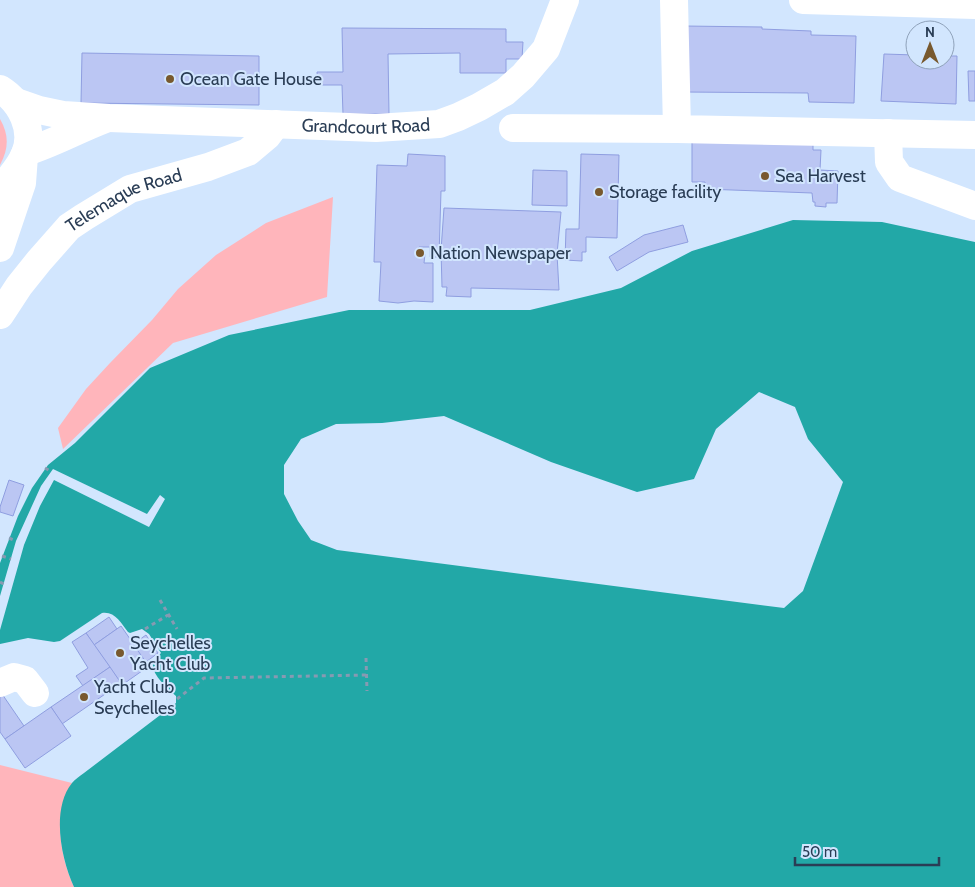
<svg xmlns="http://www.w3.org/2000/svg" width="975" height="887" font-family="Cabin,sans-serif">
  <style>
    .green { fill: #ffb5bb }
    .water { fill: #22a8a7; fill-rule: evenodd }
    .pier { fill: #d2e6fe }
    .building { fill: #bbc6f3; stroke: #8f9ee0 }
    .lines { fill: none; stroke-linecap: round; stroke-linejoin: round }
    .path { stroke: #879ab2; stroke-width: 3; stroke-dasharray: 4 4; stroke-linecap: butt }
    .minor { stroke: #fff; stroke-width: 28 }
    .major { stroke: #fff; stroke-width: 28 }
    .poi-dot { fill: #78592e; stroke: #d2e6fe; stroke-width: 2 }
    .labels { text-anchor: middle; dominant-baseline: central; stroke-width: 4; stroke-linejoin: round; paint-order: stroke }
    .poi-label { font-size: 18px; fill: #2a3d55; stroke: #d2e6fe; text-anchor: start }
    .street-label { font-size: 18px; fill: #2a3d55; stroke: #d2e6fe }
  </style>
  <rect width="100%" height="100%" fill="#d2e6fe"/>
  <g class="green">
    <path d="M0,119C9,135 9,148 0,165Z"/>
    <path d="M333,197L327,297L173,343L63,449L58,428L86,389L110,363L152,320L178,289L216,255L266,223Z"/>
    <path d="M0,765L72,783C54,815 59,854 74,887H0Z"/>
  </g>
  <path class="water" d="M793,220L882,222L975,242V887H74C61,859 51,809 72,783C75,779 80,776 84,773L176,703V696C167,687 151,675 153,662L161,653L149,634L142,629L130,633L128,632C121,623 115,611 102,613L60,641L54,642L28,638L0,644V563L18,516L32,488L48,465L75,443L150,368L229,335L349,310H530L621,288L692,251ZM759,392L795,407L808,439L843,482L803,591L784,608L337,550L311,540L298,521L284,494V465L301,439L336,424L382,423L444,416L551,462L637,492L694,479L716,429Z"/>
  <path class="pier" d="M53,469L147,514L160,495L165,499L149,527L54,480L40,506L24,545L0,630V596L16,541L41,486Z"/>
  <g class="building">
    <path d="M684,26L762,27V29L811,31V35L856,36L854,103L809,102L808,93L684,92Z"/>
    <path d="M342,28L506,29V42H523L522,59H506V73H460V53L388,54L389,114H343L342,85H318L317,72H343Z"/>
    <path d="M82,53L259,56V105L81,103Z"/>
    <path d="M884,54L915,55V60H945V56H957L956,104L881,101Z"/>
    <path d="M968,71H975V101H969Z"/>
    <path d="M692,136L813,140V150H821L820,170L838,171L837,203H826V207L815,206V202H813L812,193L705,189V182H692Z"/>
    <path d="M408,154L445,156V191H441L439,257H430V247H419L418,253L425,254L424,263H433V302L414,301L398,303L379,301L381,262H374L377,165L407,166Z"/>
    <path d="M581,154L619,155L617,238L586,237V252H582V261L565,260L566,229H579Z"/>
    <path d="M533,170L567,171V206L532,205Z"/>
    <path d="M444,208L561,212L557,254L559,290L471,288V297L446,296L447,287H442L441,250Z"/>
    <path d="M683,225L688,242L649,252L617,271L609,257L644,235Z"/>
    <path d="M9,480L24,485L13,516L0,512V507Z"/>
    <path d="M109,617L117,629L94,645L86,633Z"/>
    <path d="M121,626L149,666L122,685L94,645Z"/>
    <path d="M86,633L110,667L83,686L76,676L88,668L72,642Z"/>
    <path d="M146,635L158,653L146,662L133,644Z"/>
    <path d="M110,667L121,683L62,724L51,707Z"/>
    <path d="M0,691L24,726L5,739L0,732Z"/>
    <path d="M51,707L71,736L25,768L5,739Z"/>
  </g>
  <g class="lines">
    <g class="path">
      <path d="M45,468L50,471"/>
      <path d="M9,538L16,541"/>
      <path d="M2,556L11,559"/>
      <path d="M0,582L4,584"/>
      <path d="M160,600L177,629"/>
      <path d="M145,629L168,615"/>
      <path d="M366,658L367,691"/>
      <path d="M177,699L204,678L367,675"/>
    </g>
    <g class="minor">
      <path d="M674,0L677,129L975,135"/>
      <path d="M803,0L975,5"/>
      <path id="s1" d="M16,102L39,110L63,115L109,118L376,128L439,124L458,117L479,107L505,92L523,76L546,49L565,0"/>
      <path d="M513,128L677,129"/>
      <path d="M888,133L889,162L900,178L975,206"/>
      <path d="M26,152C52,144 77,130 103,120"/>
      <path d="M0,248L22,183L24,156"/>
      <path id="s2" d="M0,315L19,286L39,261L69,227L84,217L130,189L208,167L248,152L267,136L276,124"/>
      <path d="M0,683L14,677L25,680L35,693"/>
    </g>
    <path class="major" d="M0,89C21,102 35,130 25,154C20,167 8,179 0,190"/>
  </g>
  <g class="poi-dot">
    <circle cx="170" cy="79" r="5"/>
    <circle cx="765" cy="176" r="5"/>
    <circle cx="599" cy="192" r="5"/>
    <circle cx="420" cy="253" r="5"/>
    <circle cx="120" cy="653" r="5"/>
    <circle cx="84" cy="697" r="5"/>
  </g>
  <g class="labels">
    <g class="poi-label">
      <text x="180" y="79">Ocean Gate House</text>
      <text x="775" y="176">Sea Harvest</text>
      <text x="609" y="192">Storage facility</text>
      <text x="430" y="253">Nation Newspaper</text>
      <text x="130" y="643">Seychelles<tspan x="130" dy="21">Yacht Club</tspan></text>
      <text x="94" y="687">Yacht Club<tspan x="94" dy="21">Seychelles</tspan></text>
    </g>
    <g class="street-label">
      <text stroke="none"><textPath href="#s1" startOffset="352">Grandcourt Road</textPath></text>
      <text stroke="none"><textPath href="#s2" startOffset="174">Telemaque Road</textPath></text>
    </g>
  </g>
  <g transform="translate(930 45)"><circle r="24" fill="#d2e6fe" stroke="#8fa2ba"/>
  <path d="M0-4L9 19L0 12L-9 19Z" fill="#78592e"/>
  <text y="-8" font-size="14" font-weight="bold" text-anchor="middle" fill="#2a3d55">N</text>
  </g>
  <path d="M795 857v8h144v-8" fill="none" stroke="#2a3d55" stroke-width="2.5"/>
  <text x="802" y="857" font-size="15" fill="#2a3d55" stroke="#d2e6fe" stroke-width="4" paint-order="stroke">50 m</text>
</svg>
